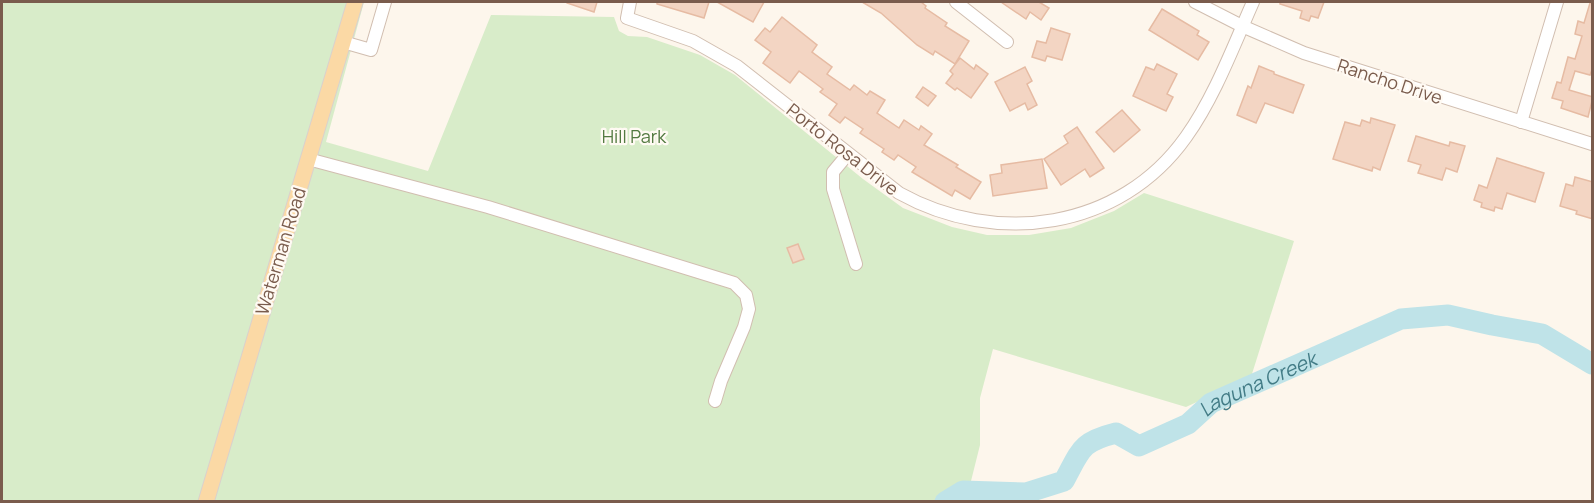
<svg xmlns="http://www.w3.org/2000/svg" width="1594" height="503" font-family="Manrope,sans-serif">
  <style>
    .green { fill: #d8ecc9 }
    .lines { fill: none; stroke-linecap: round; stroke-linejoin: round }
    .river { stroke: #bfe3e8; stroke-width: 21 }
    .building { fill: #f3d5c3; stroke: #e6bba3; stroke-width: 1.5 }
    .minor-casing { stroke: #d1beb0; stroke-width: 14 }
    .major-casing { stroke: #dad1cd; stroke-width: 17 }
    .minor { stroke: #fff; stroke-width: 12 }
    .major { stroke: #fbd9a5; stroke-width: 15 }
    .labels { text-anchor: middle; dominant-baseline: central; stroke-width: 4.5; stroke-linejoin: round; paint-order: stroke }
    .street-label { font-size: 18px; fill: #7a5c4d; stroke: #fffaf3 }
    .park-label { font-size: 18px; fill: #537a41; stroke: #fffaf3 }
    .water-label { font-size: 20px; font-style: italic; fill: #437c86; stroke: #fffaf3 }
  </style>
  <rect width="100%" height="100%" fill="#fdf6ec"/>
  <path class="green" d="M2,2H364L326,142L428,171L491,15L614,17L619,31L628,36L647,37L700,55L735,75L863,179L903,208L952,227L987,235H1029L1071,228L1114,211L1144,193L1294,241L1251,377L1186,407L993,349L980,398V445L966,501H2Z"/>
  <g class="lines">
    <path class="river" id="s1" d="M945,502L963,491L1026,493L1064,481C1081,450 1080,442 1116,433L1139,446L1188,424L1211,403L1401,319L1448,315L1492,325L1542,334L1592,364"/>
  </g>
  <g class="building">
    <path d="M567,2H597L594,12L567,3Z"/>
    <path d="M657,2H709L704,18L657,4Z"/>
    <path d="M717,2H764L753,22Z"/>
    <path d="M862,2H921L926,6L925,8L947,23L945,26L969,41L955,64L935,51L933,55L917,45L881,13Z"/>
    <path d="M1001,2H1039L1049,8L1041,20L1030,12L1026,19Z"/>
    <path d="M1280,2H1324L1318,18L1311,16L1309,21L1300,18L1302,11L1280,4Z"/>
    <path d="M1590,3H1593V67L1590,75L1575,71L1569,90L1593,97L1588,117L1561,108L1563,101L1552,98L1557,82L1561,83L1568,57L1575,59L1582,36L1575,34L1578,21L1584,23Z"/>
    <path d="M1162,9L1199,31L1197,35L1209,42L1198,60L1149,30Z"/>
    <path d="M782,17L817,45L812,52L832,67L827,74L850,90L854,85L867,95L870,91L885,100L877,113L899,128L904,120L919,130L921,126L932,134L924,145L958,165L956,167L981,182L970,199L955,190L952,196L912,172L916,167L898,155L894,160L882,152L884,149L860,133L863,129L845,117L840,123L829,115L837,104L820,92L823,89L799,71L790,83L763,63L771,52L755,40L765,28L770,32Z"/>
    <path d="M1051,28L1070,34L1062,60L1047,56L1045,61L1032,57L1037,41L1046,43Z"/>
    <path d="M960,58L974,69L976,65L988,74L971,98L957,88L955,90L946,83L953,74L950,71Z"/>
    <path d="M1157,64L1177,74L1167,94L1173,97L1166,111L1133,96L1146,67L1154,70Z"/>
    <path d="M1259,66L1274,72V74L1304,85L1293,113L1265,103L1256,123L1237,115L1248,86L1251,88Z"/>
    <path d="M1025,67L1032,81L1027,84L1037,105L1028,110L1025,103L1010,111L995,82Z"/>
    <path d="M923,87L936,96L928,106L916,97Z"/>
    <path d="M1122,110L1140,130L1114,152L1096,132Z"/>
    <path d="M1371,118L1395,125L1380,170L1373,167L1372,171L1333,159L1345,122L1360,126L1362,120L1370,123Z"/>
    <path d="M1077,127L1104,168L1090,177L1085,169L1061,185L1044,159L1068,143L1064,136Z"/>
    <path d="M1416,136L1449,146L1450,142L1465,146L1457,172L1446,168L1442,180L1418,173L1421,165L1408,161Z"/>
    <path d="M1497,158L1544,173L1535,202L1507,193L1502,209L1495,207L1494,211L1481,207L1482,203L1474,200L1479,185L1487,188Z"/>
    <path d="M1042,159L1047,188L993,196L990,175L1002,173L1001,165Z"/>
    <path d="M1575,177L1593,182V219L1576,214L1577,211L1560,206L1566,184L1573,186Z"/>
    <path d="M798,244L804,259L793,263L787,248Z"/>
  </g>
  <g class="lines">
    <g class="minor-casing">
      <g id="minor">
        <path d="M630,2L627,18L693,41L737,66L899,193C996,247 1120,230 1186,137C1215,96 1233,47 1253,2"/>
        <path d="M956,2L1007,42"/>
        <path d="M1195,2L1242,26L1304,53L1592,144"/>
        <path d="M343,42L371,50L385,2"/>
        <path d="M1521,122L1557,2"/>
        <path d="M848,154L833,172V189L856,264"/>
        <path d="M308,159L488,207L734,283L746,295L749,309L744,327L721,381L715,401"/>
      </g>
    </g>
    <g class="major-casing">
      <path id="major" d="M206,502L355,2"/>
    </g>
    <use href="#minor" class="minor"/>
    <use href="#major" class="major"/>
  </g>
  <g class="labels">
    <g class="street-label">
      <text transform="translate(1390 81) rotate(18)">Rancho Drive</text>
      <text transform="translate(843 149) rotate(38)">Porto Rosa Drive</text>
      <text transform="translate(280 251) rotate(-73)">Waterman Road</text>
    </g>
    <g class="park-label">
      <text x="634" y="136">Hill Park</text>
    </g>
    <g class="water-label">
      <text stroke="none"><textPath href="#s1" startOffset="360">Laguna Creek</textPath></text>
    </g>
  </g>
  <rect width="1594" height="503" fill="none" stroke="#7a5c4d" stroke-width="6"/>
</svg>
